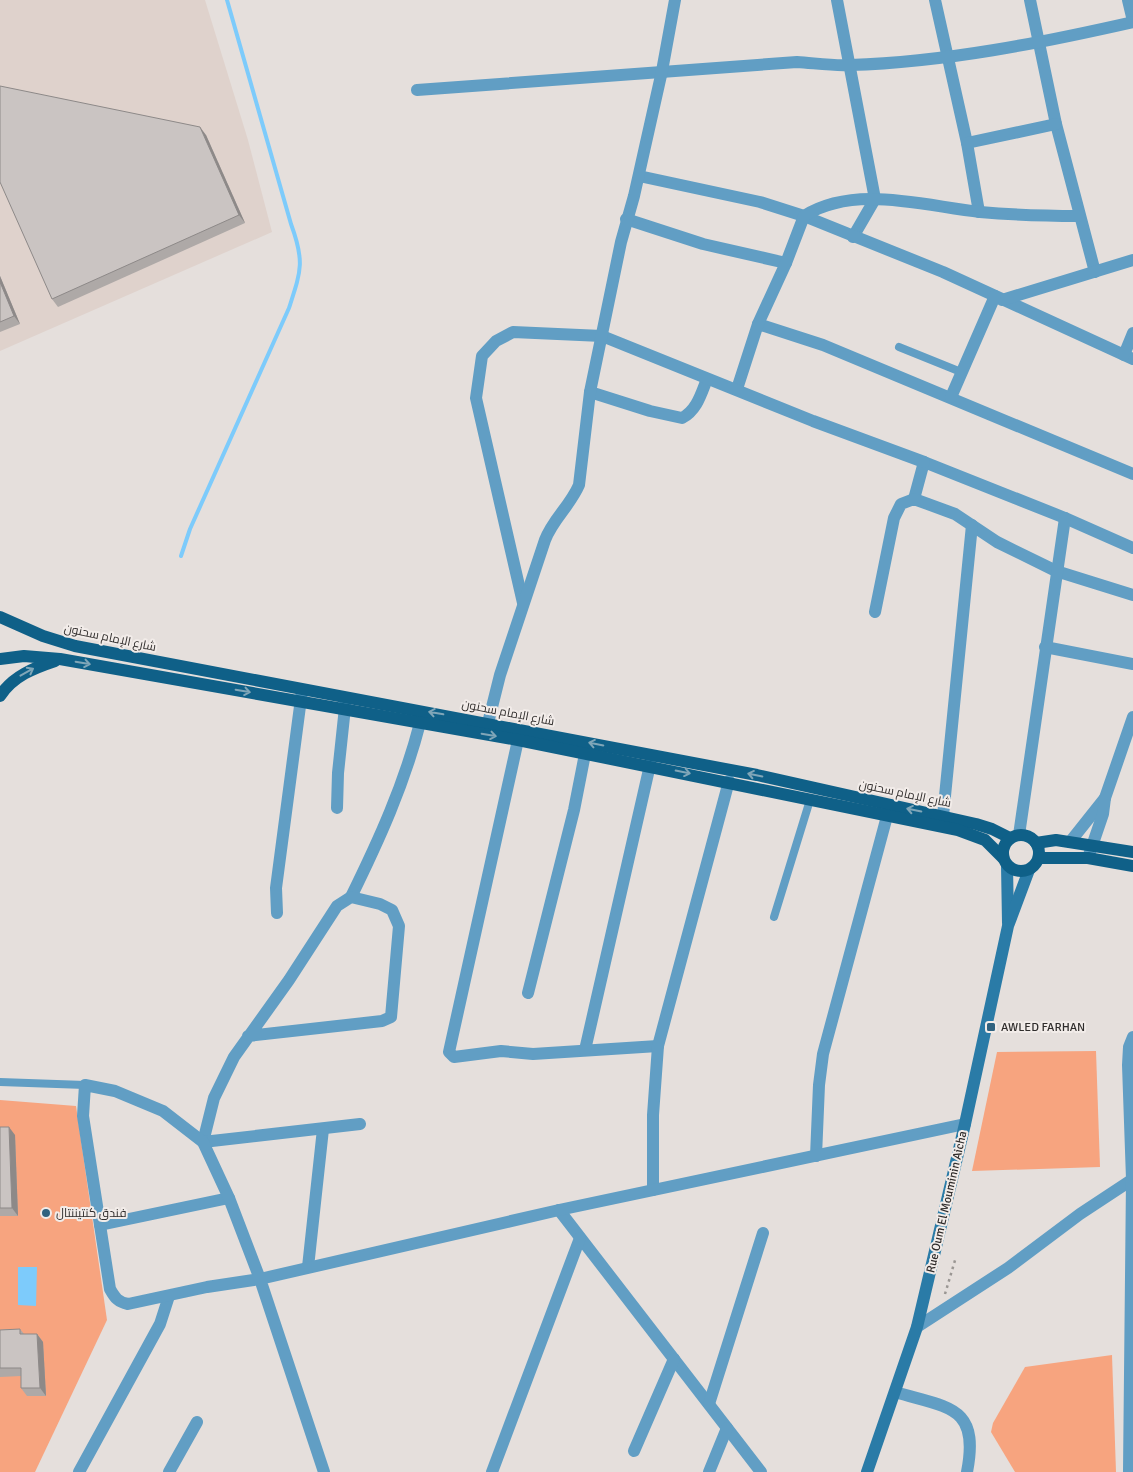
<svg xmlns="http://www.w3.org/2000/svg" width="1133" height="1472" font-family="Signika,Cairo,sans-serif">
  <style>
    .built { fill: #dfd2cc }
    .green { fill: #f7a47f }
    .water { fill: #7dcbfb }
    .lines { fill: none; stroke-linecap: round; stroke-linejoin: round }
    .stream { stroke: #7dcbfb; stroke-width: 4 }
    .path { stroke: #9a9693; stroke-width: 2.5; stroke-dasharray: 2.5 4; stroke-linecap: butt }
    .lane { stroke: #619ec4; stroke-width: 8 }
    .street { stroke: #619ec4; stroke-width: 12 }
    .secondary { stroke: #2a7ba7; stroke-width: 12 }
    .primary { stroke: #0f6088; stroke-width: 12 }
    .wall { fill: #aea9a7 }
    .shaded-wall { fill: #8d8988 }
    .building { fill: #cac4c2; stroke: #8d8988 }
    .oneway { stroke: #80a6b8 }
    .poi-dot { fill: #30627f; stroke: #f2ece9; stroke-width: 2 }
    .labels { text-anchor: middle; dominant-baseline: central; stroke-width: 4; stroke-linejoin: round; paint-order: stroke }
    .street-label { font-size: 12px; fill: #302d2c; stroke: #f2ece9 }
    .poi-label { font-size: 12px; fill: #302d2c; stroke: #f2ece9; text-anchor: start }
  </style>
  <rect width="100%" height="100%" fill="#e5dfdc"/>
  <path class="built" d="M0,0H205L248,140L272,232L0,351Z"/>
  <g class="green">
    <path d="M1096,1051L1100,1167L972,1171L997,1052Z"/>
    <path d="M0,1100L76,1106L107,1320L35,1472H0Z"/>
    <path d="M1112,1355L1116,1472H1015L991,1432L993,1423L1025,1367Z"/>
  </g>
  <path class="water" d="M18,1267H37L36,1306L18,1305Z"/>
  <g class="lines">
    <path class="stream" d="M181,556L190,529L289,308C301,271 305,262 291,224L227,0"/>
    <path class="path" d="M945,1294L956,1257"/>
    <g class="lane">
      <path d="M899,347L961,372"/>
      <path d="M774,917L810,800"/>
      <path d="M0,1082L85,1085"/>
    </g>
    <g class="street">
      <path d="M837,0L875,199L853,237"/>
      <path d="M935,0L967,143L979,212"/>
      <path d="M1030,0L1056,124L1095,272"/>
      <path d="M1128,0L1133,21"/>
      <path d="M417,90L797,62C814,63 832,66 850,65C946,62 1040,43 1133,22"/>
      <path d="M967,143L1056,124"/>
      <path d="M639,176L760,202L804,216L943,272L1133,359"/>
      <path d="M626,219L703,244L786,263"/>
      <path d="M1002,300L1133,260"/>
      <path d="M758,324L823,345L1133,474"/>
      <path d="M1124,355L1133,333"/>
      <path d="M737,389L758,324L786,263L804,216C855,184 924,206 980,212C1013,215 1046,216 1079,216"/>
      <path d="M590,392L650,411L682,418C697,410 701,394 707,379"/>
      <path d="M951,397L995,296"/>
      <path d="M914,499L924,462L1065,518L1133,548"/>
      <path d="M523,603L476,398L482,356L496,341L513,332L602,336L813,421L924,462"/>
      <path d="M875,612L894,518L901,504L914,499L955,514L997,542L1056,571L1133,595"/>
      <path d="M1045,647L1133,664"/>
      <path d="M488,723L500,675L545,540C553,519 570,506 579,485L590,392L621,242L634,196L662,71L675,0"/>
      <path d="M518,740L449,1052L454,1057L501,1051L533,1054L658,1046"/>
      <path d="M337,808L338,773L346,698"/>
      <path d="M943,816L972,525"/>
      <path d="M1019,835L1065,518"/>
      <path d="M1070,842L1105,798"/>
      <path d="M1089,855L1103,814L1105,798L1133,717"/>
      <path d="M351,897C379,840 404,785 420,723"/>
      <path d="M277,913L276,888L302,691"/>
      <path d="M528,993L574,810L585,754"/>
      <path d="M585,1050L650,765"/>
      <path d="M203,1142L214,1098L234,1057L289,980L337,906L351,897L380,904L392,910L399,926L391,1017L382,1021L248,1036"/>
      <path d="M203,1142L360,1124"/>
      <path d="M816,1156L819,1085L823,1054L890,805"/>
      <path d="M653,1190V1115L658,1046L729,781"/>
      <path d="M559,1210L761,1472"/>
      <path d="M100,1225L229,1198"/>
      <path d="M308,1267L323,1129"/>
      <path d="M917,1327L1008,1268L1080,1214L1133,1179"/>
      <path d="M895,1392C948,1408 980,1405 967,1472"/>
      <path d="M709,1404L763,1233"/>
      <path d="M634,1451L674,1359"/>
      <path d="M79,1472L160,1324L169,1296"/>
      <path d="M169,1472L197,1422"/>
      <path d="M324,1472L260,1279L229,1198L203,1142L163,1111L115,1091L85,1085L83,1116L110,1289C115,1298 118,1302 128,1304L207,1287L260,1279L559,1210L965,1124"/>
      <path d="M492,1472L580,1238"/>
      <path d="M709,1472L727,1428"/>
      <path d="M1129,1472L1132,1179L1128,1065L1129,1047L1133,1037"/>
    </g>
    <g class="secondary">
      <path d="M1007,865L1008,923"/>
      <path d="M867,1472L917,1327L965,1124L1008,926L1029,870"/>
    </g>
    <g class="primary">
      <path d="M0,617L43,636L75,646L757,775L976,824L992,829L1010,838"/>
      <path d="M0,659L24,656L60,659L518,740L958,830L985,840L1003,858"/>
      <path d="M0,696C13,676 34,668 55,661"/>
      <circle cx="1021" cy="853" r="18"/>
      <path d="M1036,843L1056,840L1133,852"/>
      <path d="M1039,858H1088L1133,866"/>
    </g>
  </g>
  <g class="wall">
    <path d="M206,135L245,223L58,307L52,299Z"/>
    <path d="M0,276L20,324L0,332Z"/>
    <path d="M0,1127L15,1135L18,1216H0Z"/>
    <path d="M20,1329L24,1334H37L43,1342L46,1396H27L21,1388V1376L0,1377V1330Z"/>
  </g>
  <g class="shaded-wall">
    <path d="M200,127L206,135L245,223L239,215Z"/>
    <path d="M0,276L20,324L14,316L0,282Z"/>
    <path d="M9,1127L15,1135L18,1216L12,1208Z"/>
    <path d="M37,1334L43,1342L46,1396L40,1388Z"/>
  </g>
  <g class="building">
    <path d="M0,86L200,127L239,215L52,299L0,182Z"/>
    <path d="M0,282L14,316L0,322Z"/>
    <path d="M0,1127H9L12,1208H0Z"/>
    <path d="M20,1329V1334H37L40,1388H21V1368H0V1330Z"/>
  </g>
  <defs><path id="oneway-shaft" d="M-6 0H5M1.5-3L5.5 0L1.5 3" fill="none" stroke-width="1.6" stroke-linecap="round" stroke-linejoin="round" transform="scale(1.25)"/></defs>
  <g class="oneway">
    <use href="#oneway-shaft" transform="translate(83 663) rotate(10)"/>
    <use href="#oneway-shaft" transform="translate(27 672) rotate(-29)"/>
    <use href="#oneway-shaft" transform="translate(243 691) rotate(10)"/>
    <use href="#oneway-shaft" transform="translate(436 713) rotate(-170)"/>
    <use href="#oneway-shaft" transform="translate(489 735) rotate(10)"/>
    <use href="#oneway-shaft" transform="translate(596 744) rotate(-169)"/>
    <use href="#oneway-shaft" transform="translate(683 772) rotate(11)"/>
    <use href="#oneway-shaft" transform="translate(755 775) rotate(-168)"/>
    <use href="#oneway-shaft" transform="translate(914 810) rotate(-168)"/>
  </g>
  <g class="poi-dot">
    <rect x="986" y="1022" width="10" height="10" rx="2.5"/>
    <circle cx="46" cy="1213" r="5"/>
  </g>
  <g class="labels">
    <g class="street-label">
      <text transform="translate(110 638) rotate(12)">شارع الإمام سحنون</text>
      <text transform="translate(508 713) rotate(11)">شارع الإمام سحنون</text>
      <text transform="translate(905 794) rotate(12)">شارع الإمام سحنون</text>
      <text transform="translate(947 1202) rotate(-77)">Rue Oum El Mouminin Aicha</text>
    </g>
    <g class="poi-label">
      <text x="1001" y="1027">AWLED FARHAN</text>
      <text x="56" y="1213">فندق كنتيننتال</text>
    </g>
  </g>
</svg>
